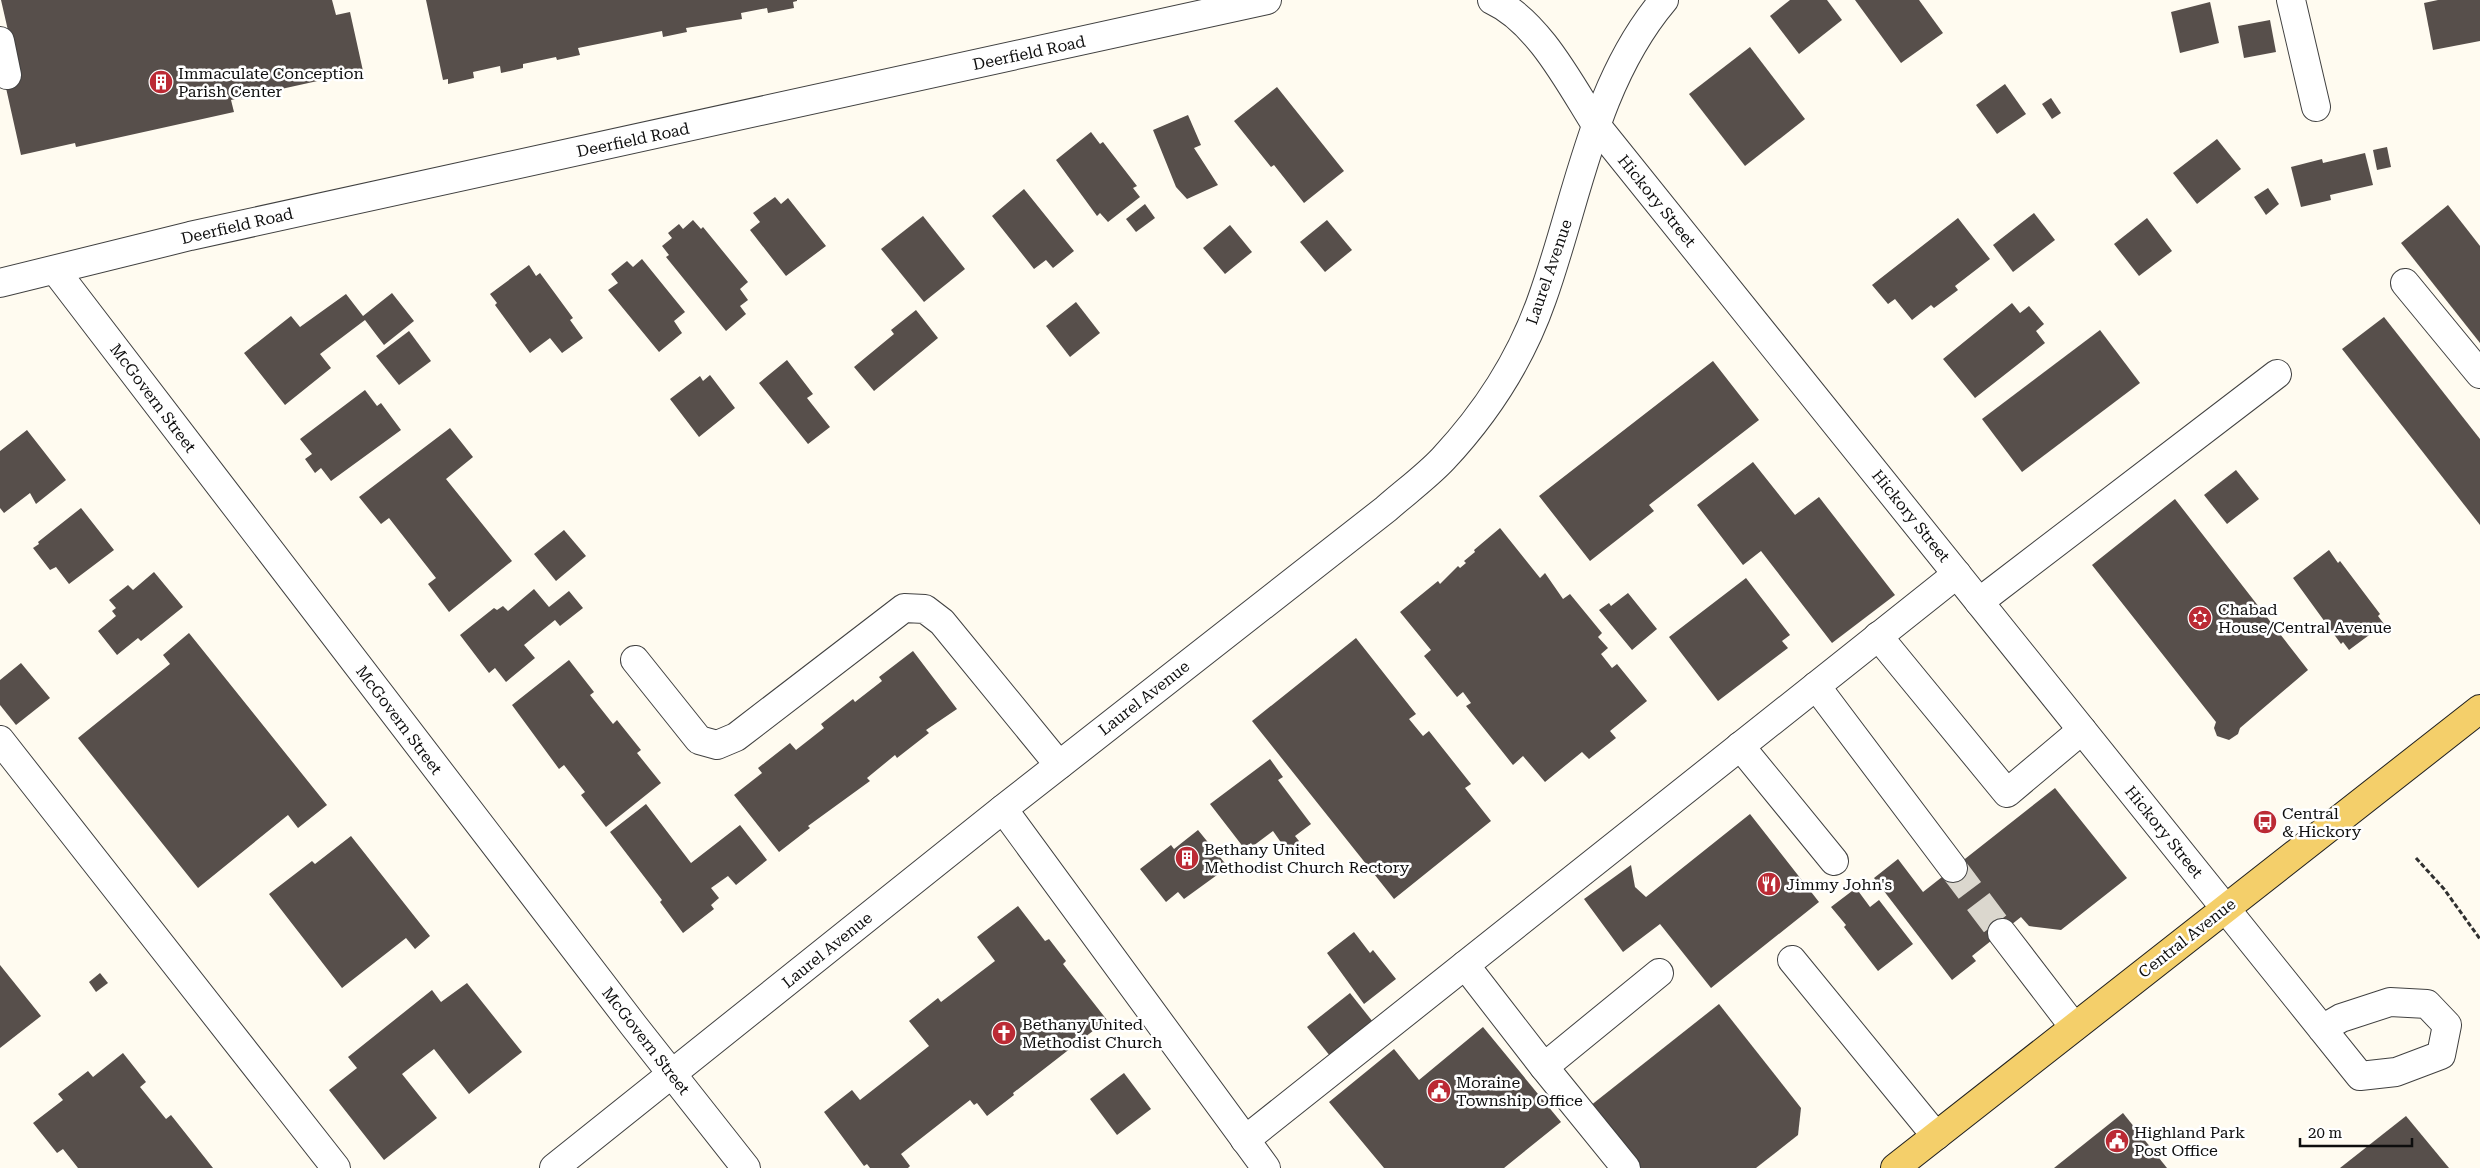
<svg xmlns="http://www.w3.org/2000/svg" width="2480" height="1168" font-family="'Roboto Serif',serif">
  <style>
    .building { fill: #574f4b }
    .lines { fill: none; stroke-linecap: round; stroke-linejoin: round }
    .minor-tunnel { stroke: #dbd7ce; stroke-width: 28; stroke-dasharray: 28 14; stroke-linecap: butt }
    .minor-casing { stroke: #414141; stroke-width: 30 }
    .major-casing { stroke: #1f1f1f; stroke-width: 30 }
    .path { stroke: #303030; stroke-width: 3; stroke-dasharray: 5 2.5; stroke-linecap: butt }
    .minor { stroke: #fff; stroke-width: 28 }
    .major { stroke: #f4cf6a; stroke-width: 28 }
    .labels { text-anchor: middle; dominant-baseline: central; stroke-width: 5; stroke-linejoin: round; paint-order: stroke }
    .street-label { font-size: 16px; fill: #0e0e0e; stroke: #fff }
    .poi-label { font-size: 16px; fill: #0e0e0e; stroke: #fff; text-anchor: start }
  </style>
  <rect width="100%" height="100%" fill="#fffbf0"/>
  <g class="building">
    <path d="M1,0H332L336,15L350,12L363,71L231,100L234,112L76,147L75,143L21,155L6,88L10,87L18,74Z"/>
    <path d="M426,0H797V1L793,2L794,8L768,13L767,8L741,13L742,19L686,28L687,32L663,37L662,31L578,48L580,55L557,60L556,57L523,64V68L501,73L500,66L473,72L474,78L448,84V79L443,80Z"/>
    <path d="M1790,0H1827L1842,20L1799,54L1770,16Z"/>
    <path d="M1855,0H1919L1943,33L1901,63Z"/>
    <path d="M2438,0H2480V41L2433,50L2424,3Z"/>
    <path d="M2210,2L2219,43L2180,53L2171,12Z"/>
    <path d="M2270,20L2276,52L2244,58L2238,26Z"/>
    <path d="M1750,47L1805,119L1745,166L1689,94Z"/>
    <path d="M2005,84L2026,114L1997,134L1976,105Z"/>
    <path d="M1277,87L1344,171L1304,203L1274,165L1271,167L1234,121Z"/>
    <path d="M2051,98L2061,113L2052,119L2042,104Z"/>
    <path d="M1188,115L1201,145L1194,148L1218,185L1187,199L1176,187L1153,130Z"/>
    <path d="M1091,132L1100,144L1103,142L1137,186L1133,188L1140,197L1108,222L1100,213L1097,216L1056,160Z"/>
    <path d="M2217,139L2241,169L2197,204L2173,173Z"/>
    <path d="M2387,147L2391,167L2377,170L2373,150Z"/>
    <path d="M2365,153L2373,185L2330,195L2331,200L2301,207L2291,167L2322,159L2323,163Z"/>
    <path d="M2268,188L2279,204L2266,215L2254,197Z"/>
    <path d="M1024,189L1074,251L1053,268L1046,260L1034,269L992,216Z"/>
    <path d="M775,197L781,204L788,198L826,246L786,276L750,230L760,222L753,213Z"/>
    <path d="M1145,204L1155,218L1136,232L1126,219Z"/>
    <path d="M2448,205L2480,246V343L2401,243Z"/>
    <path d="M2034,213L2055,240L2013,272L1993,245Z"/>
    <path d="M923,216L965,269L924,302L881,249Z"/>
    <path d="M1958,218L1990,259L1955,286L1958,290L1934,308L1931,305L1912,320L1895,299L1888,304L1872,285Z"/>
    <path d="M2147,218L2172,251L2139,276L2114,244Z"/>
    <path d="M693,220L701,229L703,227L748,282L740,289L748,300L740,306L746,314L726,331L666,257L669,255L662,246L672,238L668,233L679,224L683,229Z"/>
    <path d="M1327,220L1352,250L1325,272L1300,242Z"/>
    <path d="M1230,225L1252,252L1225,274L1203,248Z"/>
    <path d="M642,259L685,312L674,321L682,333L659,352L608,290L618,283L611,274L627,261L633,267Z"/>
    <path d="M529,265L536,276L540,273L573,318L570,320L583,338L562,353L550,338L530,353L495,305L497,303L490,294Z"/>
    <path d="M392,293L414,321L384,345L365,320L320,354L331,368L285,405L244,353L291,316L300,327L346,294L363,316Z"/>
    <path d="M1076,302L1100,333L1070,357L1046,326Z"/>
    <path d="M2012,303L2020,313L2029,306L2044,324L2036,331L2045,343L1975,398L1943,359Z"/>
    <path d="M916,310L938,338L874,391L854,367L894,334L891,330Z"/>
    <path d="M2384,317L2480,439V525L2342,349Z"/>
    <path d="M2100,330L2140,383L2022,472L1982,419Z"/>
    <path d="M409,331L431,361L399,385L376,356Z"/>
    <path d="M787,360L813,394L807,398L830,427L808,444L759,383Z"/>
    <path d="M1713,361L1759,420L1649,505L1654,511L1590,561L1539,496Z"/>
    <path d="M710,375L735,408L699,437L670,399L700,376L703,381Z"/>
    <path d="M365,390L377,406L381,403L401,430L331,481L321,468L315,473L305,459L312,454L300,439Z"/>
    <path d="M450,428L473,457L446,479L512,561L449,612L428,584L436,578L389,518L381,524L359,497Z"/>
    <path d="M27,430L66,480L36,504L30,493L4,513L0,508V451Z"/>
    <path d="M1753,462L1795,515L1819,497L1895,595L1832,643L1761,551L1743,565L1697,505Z"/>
    <path d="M2236,470L2259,499L2227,524L2204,495Z"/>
    <path d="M2175,499L2308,670L2240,728L2238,734L2229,740L2217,736L2214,728L2216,722L2092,565Z"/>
    <path d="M81,508L114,550L69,584L56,567L50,570L33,548L39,544L38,542Z"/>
    <path d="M1500,528L1540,578L1545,573L1563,599L1570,594L1602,633L1598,637L1608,648L1601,654L1612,668L1617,664L1647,701L1610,731L1616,738L1589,759L1582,752L1545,782L1523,756L1513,765L1466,706L1471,703L1463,692L1457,697L1424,656L1431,650L1400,612L1438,581L1440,584L1458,566L1460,568L1466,563L1464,561L1475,552L1474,550Z"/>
    <path d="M564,530L586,556L556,581L534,554Z"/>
    <path d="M2329,550L2338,563L2340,561L2380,614L2378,616L2384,624L2349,650L2343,642L2341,644L2293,578Z"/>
    <path d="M154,572L183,607L141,641L138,638L117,655L98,631L116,616L112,611L116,608L109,600L128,585L133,590Z"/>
    <path d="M1746,578L1790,635L1782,641L1788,648L1718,701L1669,637Z"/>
    <path d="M534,589L549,607L569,591L583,608L560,626L555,620L524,645L535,658L506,682L495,668L489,673L460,635L494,608L497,610L503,606L508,611Z"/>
    <path d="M1628,593L1657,629L1632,650L1599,610L1609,603L1611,606Z"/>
    <path d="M189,633L327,805L298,828L288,815L198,888L78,738L170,664L163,655Z"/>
    <path d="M1356,638L1416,714L1409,719L1423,736L1429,731L1471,784L1465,788L1491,821L1394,899L1252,721Z"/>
    <path d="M913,651L957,709L926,730L929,733L897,758L895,755L867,778L870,781L808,826L810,828L779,852L734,795L762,773L758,768L790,743L796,750L824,728L821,724L853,699L855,702L882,681L879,677Z"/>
    <path d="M569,660L594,692L590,695L613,724L617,720L641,750L637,753L661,783L606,827L581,795L585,792L564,765L559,769L512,705Z"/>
    <path d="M21,663L50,698L16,725L0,705V680Z"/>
    <path d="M1270,759L1283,777L1278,780L1311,824L1295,836L1299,841L1287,851L1273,831L1253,846L1251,843L1244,848L1210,804Z"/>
    <path d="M2055,788L2127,878L2061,930L2029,926L2021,917L1972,956L1976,961L1952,980L1874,878L1898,859L1923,892Z"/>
    <path d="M646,804L691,863L740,825L767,860L736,885L728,876L711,888L719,898L711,905L714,909L683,933L660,902L662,900L610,832Z"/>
    <path d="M1750,814L1819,902L1711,988L1660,924L1623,952L1584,899L1631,865L1635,887L1646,897Z"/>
    <path d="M1198,830L1228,867L1184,899L1178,892L1166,902L1140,869L1171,845L1174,849Z"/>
    <path d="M351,836L430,936L415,949L406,938L342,988L269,894L312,861L315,864Z"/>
    <path d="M1856,888L1870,907L1879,900L1913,944L1878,971L1844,927L1846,925L1831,907Z"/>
    <path d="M1018,906L1045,941L1049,939L1066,961L1063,964L1107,1020L1013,1093L1014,1095L987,1116L977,1103L974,1105L970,1100L901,1154L910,1166L908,1168H870L867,1164L864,1166L824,1112L852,1090L860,1100L929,1046L909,1021L938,998L941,1002L995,961L977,937Z"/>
    <path d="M1354,932L1370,953L1373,950L1396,979L1364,1004L1327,953Z"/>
    <path d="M0,965L41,1016L0,1048Z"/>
    <path d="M100,973L108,983L96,992L89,982Z"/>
    <path d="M467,983L522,1052L469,1094L434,1049L402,1074L437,1118L384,1160L329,1090L357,1068L348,1057L432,990L441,1002Z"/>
    <path d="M1350,993L1373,1022L1330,1056L1307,1027Z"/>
    <path d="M1719,1004L1801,1108L1798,1135L1756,1168H1639L1590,1106Z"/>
    <path d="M1483,1027L1561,1122L1504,1168H1384L1329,1102L1394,1049L1419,1080Z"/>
    <path d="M123,1053L146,1082L140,1087L166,1119L171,1115L213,1168H78L63,1149L57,1153L33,1123L63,1100L58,1094L88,1071L93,1077Z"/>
    <path d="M1124,1073L1151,1109L1117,1135L1090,1099Z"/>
    <path d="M2123,1113L2167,1168H2054Z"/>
    <path d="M2406,1116L2449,1168H2340Z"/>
  </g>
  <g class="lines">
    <path class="minor-tunnel" d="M1953,868L2002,933"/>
    <g class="minor-casing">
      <g id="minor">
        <path d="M1492,0C1538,21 1570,84 1596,125L2360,1076L2396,1072L2441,1055L2447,1025L2427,1004L2390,1002L2341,1018L2322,1029"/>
        <path d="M2291,0L2316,107"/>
        <path d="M0,41L7,75"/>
        <path d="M55,270L634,1026L746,1168"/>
        <path d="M0,283L190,236L1267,0"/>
        <path d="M2405,283L2480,374"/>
        <path d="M1979,602L2277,374"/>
        <path d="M1878,636L2007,793L2082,730"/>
        <path d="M635,660L699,740L717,745L736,737L904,608L925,609L942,622L1059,765"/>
        <path d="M1816,686L1953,868"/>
        <path d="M0,740L336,1168"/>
        <path d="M1740,746L1834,861"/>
        <path d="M1003,809L1266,1168"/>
        <path d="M2002,933L2074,1027"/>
        <path d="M1792,960L1936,1136"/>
        <path d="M1465,965L1544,1067L1659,973"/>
        <path d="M1544,1067L1626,1168"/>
        <path d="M1245,1140L1957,574"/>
        <path d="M554,1168L1003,809L1386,509C1404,493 1426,477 1443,459C1486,413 1521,359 1542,299C1578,199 1593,84 1664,0"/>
      </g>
    </g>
    <g class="major-casing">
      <path id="major" d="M1895,1168L2480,709"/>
    </g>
    <path class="path" d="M2416,858L2444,889L2480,939"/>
    <use href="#minor" class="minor"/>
    <use href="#major" class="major"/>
  </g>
  <defs>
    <g id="building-disc" transform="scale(1.25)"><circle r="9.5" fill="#bb2a34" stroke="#fff"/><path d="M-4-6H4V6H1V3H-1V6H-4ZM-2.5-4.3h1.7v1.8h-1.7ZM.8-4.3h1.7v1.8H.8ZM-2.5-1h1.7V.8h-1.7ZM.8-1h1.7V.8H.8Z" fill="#fff"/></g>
    <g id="synagogue-disc" transform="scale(1.25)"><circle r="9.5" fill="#bb2a34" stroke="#fff"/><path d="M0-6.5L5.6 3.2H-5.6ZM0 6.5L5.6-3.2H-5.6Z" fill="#fff"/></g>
    <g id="bus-disc" transform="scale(1.25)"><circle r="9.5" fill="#bb2a34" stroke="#fff"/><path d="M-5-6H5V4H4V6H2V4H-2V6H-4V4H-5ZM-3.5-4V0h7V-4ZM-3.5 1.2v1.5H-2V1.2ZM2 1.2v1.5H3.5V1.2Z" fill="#fff"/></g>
    <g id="restaurant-disc" transform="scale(1.25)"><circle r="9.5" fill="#bb2a34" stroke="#fff"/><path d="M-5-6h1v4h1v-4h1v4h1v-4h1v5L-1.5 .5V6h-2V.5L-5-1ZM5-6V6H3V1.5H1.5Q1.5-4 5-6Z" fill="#fff"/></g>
    <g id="church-disc" transform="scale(1.25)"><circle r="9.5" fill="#bb2a34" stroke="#fff"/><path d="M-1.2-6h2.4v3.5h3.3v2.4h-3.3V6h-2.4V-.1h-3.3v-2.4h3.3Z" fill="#fff"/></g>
    <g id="civic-disc" transform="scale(1.25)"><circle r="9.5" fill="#bb2a34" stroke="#fff"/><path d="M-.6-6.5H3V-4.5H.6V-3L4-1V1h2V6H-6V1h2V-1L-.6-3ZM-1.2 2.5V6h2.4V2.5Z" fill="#fff"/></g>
  </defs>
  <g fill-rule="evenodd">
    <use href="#building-disc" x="161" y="82"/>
    <use href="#synagogue-disc" x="2200" y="618"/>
    <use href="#bus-disc" x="2265" y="822"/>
    <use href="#building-disc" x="1187" y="858"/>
    <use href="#restaurant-disc" x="1769" y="884"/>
    <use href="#church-disc" x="1004" y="1033"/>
    <use href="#civic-disc" x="1439" y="1091"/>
    <use href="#civic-disc" x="2117" y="1141"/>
  </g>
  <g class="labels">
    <g class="street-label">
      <text transform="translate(1029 53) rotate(-12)">Deerfield Road</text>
      <text transform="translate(633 140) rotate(-12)">Deerfield Road</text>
      <text transform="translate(1657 201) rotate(51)">Hickory Street</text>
      <text transform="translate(237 226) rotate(-13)">Deerfield Road</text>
      <text transform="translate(1549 272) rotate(-71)">Laurel Avenue</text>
      <text transform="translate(153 398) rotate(53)">McGovern Street</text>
      <text transform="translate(1911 516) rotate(51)">Hickory Street</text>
      <text transform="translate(1144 698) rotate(-38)">Laurel Avenue</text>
      <text transform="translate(399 720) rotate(53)">McGovern Street</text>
      <text transform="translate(2164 832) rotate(51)">Hickory Street</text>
      <text transform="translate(2187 938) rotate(-38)">Central Avenue</text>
      <text transform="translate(827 950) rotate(-39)">Laurel Avenue</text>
      <text transform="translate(646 1041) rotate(52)">McGovern Street</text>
    </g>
    <g class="poi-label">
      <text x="178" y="73">Immaculate Conception<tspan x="178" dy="18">Parish Center</tspan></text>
      <text x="2218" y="609">Chabad<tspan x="2218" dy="18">House/Central Avenue</tspan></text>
      <text x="2282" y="813">Central<tspan x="2282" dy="18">&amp; Hickory</tspan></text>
      <text x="1204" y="849">Bethany United<tspan x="1204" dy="18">Methodist Church Rectory</tspan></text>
      <text x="1786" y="884">Jimmy John's</text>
      <text x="1022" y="1024">Bethany United<tspan x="1022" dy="18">Methodist Church</tspan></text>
      <text x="1456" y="1082">Moraine<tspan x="1456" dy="18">Township Office</tspan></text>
      <text x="2134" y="1132">Highland Park<tspan x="2134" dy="18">Post Office</tspan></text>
    </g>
  </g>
  <path d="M2300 1138v8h112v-8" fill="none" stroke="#0e0e0e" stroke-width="2.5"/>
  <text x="2308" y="1138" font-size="15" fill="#0e0e0e" stroke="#ffffff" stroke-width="4" paint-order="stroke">20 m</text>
</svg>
